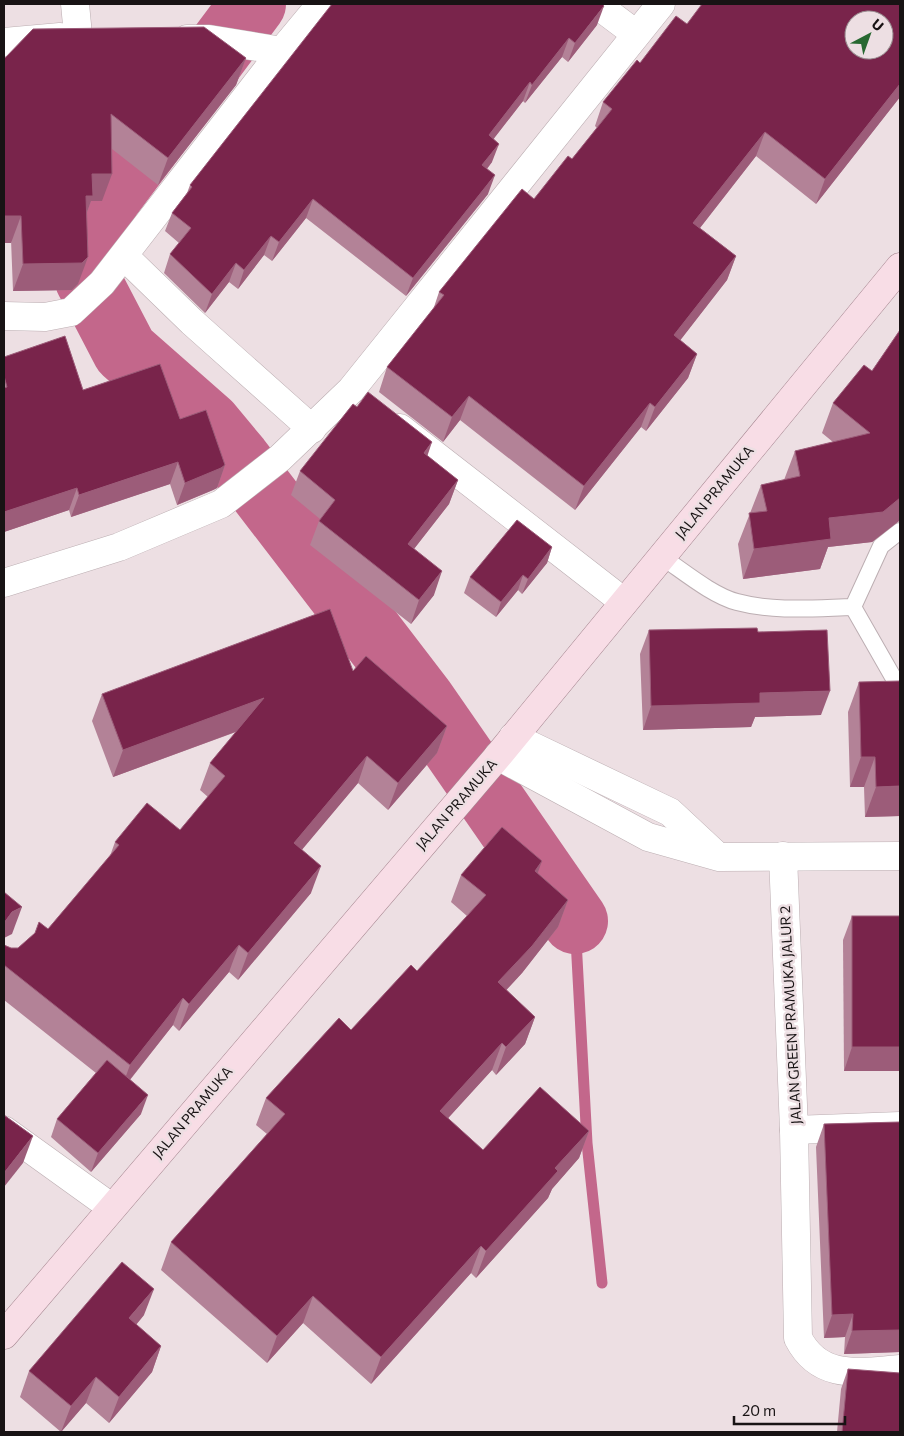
<svg xmlns="http://www.w3.org/2000/svg" width="904" height="1436" font-family="Commissioner,sans-serif">
  <style>
    .lines { fill: none; stroke-linecap: round; stroke-linejoin: round }
    .stream { stroke: #c3678b; stroke-width: 11 }
    .river { stroke: #c3678b; stroke-width: 66 }
    .service-casing { stroke: #bcaeb2; stroke-width: 18 }
    .minor-casing { stroke: #bcaeb2; stroke-width: 29 }
    .primary-casing { stroke: #a68791; stroke-width: 29 }
    .service { stroke: #fff; stroke-width: 16 }
    .minor { stroke: #fff; stroke-width: 28 }
    .primary { stroke: #f8dde6; stroke-width: 28 }
    .wall { fill: #b38297 }
    .shaded-wall { fill: #9c5c79 }
    .building { fill: #79244b; stroke: #9c5c79; fill-rule: evenodd }
    .labels { text-anchor: middle; dominant-baseline: central; stroke-width: 5; stroke-linejoin: round; paint-order: stroke }
    .street-label { font-size: 14px; fill: #181314; stroke: #eddfe3 }
  </style>
  <rect width="100%" height="100%" fill="#eddfe3"/>
  <g class="lines">
    <path class="stream" d="M575,921L587,1143L602,1283"/>
    <path class="river" d="M253,4L108,198L92,233L88,280L125,351L208,424L238,460L422,700L575,921"/>
    <g class="service-casing">
      <g id="service">
        <path d="M662,557C683,571 713,596 737,602C774,612 815,608 853,607L881,546L900,531"/>
        <path d="M853,607L893,677L900,681"/>
      </g>
    </g>
    <g class="minor-casing">
      <g id="minor">
        <path d="M75,4L78,35"/>
        <path d="M596,4L636,34"/>
        <path d="M4,42L60,37"/>
        <path d="M282,51L321,4"/>
        <path d="M124,256L192,322L312,429"/>
        <path d="M4,316L45,317L71,312L102,283L282,51L209,39H187"/>
        <path d="M400,428L624,602"/>
        <path d="M4,583L119,547L221,504L280,458L351,390L661,4"/>
        <path d="M513,737L670,812L714,853"/>
        <path d="M498,756L648,837L719,857L900,856"/>
        <path d="M783,856L794,1130L900,1126"/>
        <path d="M4,1130L111,1207"/>
        <path d="M794,1130L798,1338C820,1381 860,1372 900,1369"/>
      </g>
    </g>
    <g class="primary-casing">
      <path id="primary" d="M4,1335L498,756L900,267"/>
    </g>
    <use href="#service" class="service"/>
    <use href="#minor" class="minor"/>
    <use href="#primary" class="primary"/>
  </g>
  <g class="wall">
    <path d="M900,4V97L816,204L756,156L700,228L736,256L727,280L680,340L697,354L688,378L646,431L641,427L575,510L460,420L443,442L379,392L387,367L433,310L439,292L534,199L572,159L597,128L595,126L603,102L640,63L687,24Z"/>
    <path d="M597,25L568,62L562,57L525,103L523,101L493,139L492,162L487,169L488,194L406,296L306,218L272,261L264,255L238,289L229,282L205,313L164,273L170,254L179,243L165,231L172,213L187,193L190,185Z"/>
    <path d="M246,58L236,85L158,185L112,149L102,201H91L87,212L78,284L72,290L13,291L4,59Z"/>
    <path d="M900,330V522L899,521L872,542L828,547L820,569L743,579L738,544L761,485L784,480L795,451L833,442L822,433L833,403L872,371Z"/>
    <path d="M4,357L83,390L180,419L225,465L217,488L213,490L177,505L170,484L71,517L69,510L4,532Z"/>
    <path d="M427,456L458,480L449,504L414,549L434,595L411,624L310,545L319,521L320,519L291,495L300,471Z"/>
    <path d="M552,547L547,563L522,594L518,590L496,617L464,593L470,577Z"/>
    <path d="M649,630L758,632L821,715L755,717L751,727L643,730L640,654Z"/>
    <path d="M353,671L447,726L437,753L388,810L358,783L302,849L311,893L238,980L229,972L179,1031L173,1025L130,1080L141,1114L91,1172L51,1137L57,1119L96,1073L4,1000V945L11,948H18L35,933L39,922L48,929L110,856L115,842L180,830L208,797L200,790L210,763L236,732L113,777L92,721L102,694Z"/>
    <path d="M859,682L900,816L865,817L864,787H850L848,712Z"/>
    <path d="M538,873L568,900L558,927L522,973L506,990L535,1017L525,1044L496,1075L492,1070L448,1118L483,1150L589,1131L579,1158L552,1189L548,1198L476,1278L471,1273L371,1384L303,1323L267,1363L161,1270L171,1242L267,1134L256,1125L266,1098L351,1030L417,971L467,916L451,902L461,875Z"/>
    <path d="M852,916H900V1071H844L843,940Z"/>
    <path d="M900,1122V1352L844,1354L845,1337L824,1338L816,1147L824,1124Z"/>
    <path d="M144,1315L136,1325L161,1346L152,1372L109,1423L86,1403L61,1432L20,1397L29,1371Z"/>
    <path d="M848,1369L900,1432H837L841,1389Z"/>
  </g>
  <g class="shaded-wall">
    <path d="M604,6L597,25L568,62L575,43Z"/>
    <path d="M569,38L562,57L525,103L532,85Z"/>
    <path d="M246,58L236,85L158,185L168,158Z"/>
    <path d="M530,82L523,101L482,154L489,135Z"/>
    <path d="M900,84V97L816,204L825,179Z"/>
    <path d="M765,132L756,156L685,247L693,223Z"/>
    <path d="M499,144L492,162L475,184L482,165Z"/>
    <path d="M92,174H112L102,201H91L83,223L84,201Z"/>
    <path d="M495,175L488,194L406,296L413,278Z"/>
    <path d="M313,199L306,218L272,261L279,242Z"/>
    <path d="M4,216H21L11,243H4Z"/>
    <path d="M271,236L264,255L238,289L244,270Z"/>
    <path d="M736,256L727,280L665,360L674,335Z"/>
    <path d="M88,257L78,284L72,290L13,291L23,264Z"/>
    <path d="M236,263L229,282L205,313L212,294Z"/>
    <path d="M697,354L688,378L646,431L655,407Z"/>
    <path d="M469,396L460,420L443,442L452,417Z"/>
    <path d="M650,403L641,427L575,510L584,486Z"/>
    <path d="M432,442L424,466V453Z"/>
    <path d="M178,462L170,484L71,517L79,495Z"/>
    <path d="M225,465L217,488L213,490L177,505L185,483Z"/>
    <path d="M458,480L449,504L399,568L408,544Z"/>
    <path d="M77,488L69,510L4,532V512Z"/>
    <path d="M900,498V518L899,521L872,542L828,547L820,569L743,579L754,549L829,518Z"/>
    <path d="M552,547L547,563L522,594L528,579Z"/>
    <path d="M442,571L434,595L411,624L419,600Z"/>
    <path d="M523,575L518,590L496,617L501,602Z"/>
    <path d="M830,691L821,715L755,717L751,727L643,730L651,706L760,693Z"/>
    <path d="M264,698L254,725L113,777L123,750Z"/>
    <path d="M447,726L437,753L388,810L398,783Z"/>
    <path d="M367,756L358,783L285,870L294,843Z"/>
    <path d="M861,757H875L864,787H850Z"/>
    <path d="M900,786V816L865,817L876,787Z"/>
    <path d="M542,861L532,889L535,871Z"/>
    <path d="M321,866L311,893L238,980L248,953Z"/>
    <path d="M568,900L558,927L522,973L488,1010L498,982Z"/>
    <path d="M22,907L12,934L4,938V923L12,912Z"/>
    <path d="M239,945L229,972L179,1031L189,1004Z"/>
    <path d="M183,998L173,1025L120,1092L130,1065Z"/>
    <path d="M535,1017L525,1044L496,1075L506,1047Z"/>
    <path d="M502,1043L492,1070L430,1138L440,1111Z"/>
    <path d="M852,1047H900V1071H844Z"/>
    <path d="M148,1095L141,1114L91,1172L98,1153Z"/>
    <path d="M589,1131L579,1158L552,1189L548,1198L476,1278L486,1251L555,1168Z"/>
    <path d="M33,1136L23,1163L4,1187V1173Z"/>
    <path d="M481,1246L471,1273L371,1384L381,1357Z"/>
    <path d="M154,1289L144,1315L119,1345L129,1318Z"/>
    <path d="M313,1296L303,1323L267,1363L277,1336Z"/>
    <path d="M853,1314L845,1337L824,1338L832,1315Z"/>
    <path d="M900,1330V1352L844,1354L852,1331Z"/>
    <path d="M161,1346L152,1372L109,1423L119,1397Z"/>
    <path d="M96,1377L86,1403L61,1432L71,1406Z"/>
  </g>
  <g class="building">
    <path d="M332,4H602L604,6L575,43L569,38L532,85L530,82L489,135L499,144L482,165L495,175L413,278L313,199L279,242L271,236L244,270L236,263L212,294L170,254L191,228L172,213L192,187L190,185Z"/>
    <path d="M702,4H900V84L825,179L765,132L693,223L736,256L674,335L697,354L655,407L650,403L584,486L469,396L452,417L387,367L444,295L439,292L522,189L534,199L568,156L572,159L612,109L603,102L637,60L640,63L676,16L687,24ZM854,20H884V50H854Z"/>
    <path d="M204,27L246,58L168,158L111,114L112,174H92L93,196H86L88,257L82,263L23,264L21,216H4V59L33,29Z"/>
    <path d="M900,330V498L883,512L829,518L831,539L754,549L749,513L767,511L761,485L800,476L795,451L870,433L833,403L864,365L872,371Z"/>
    <path d="M65,336L83,390L160,364L180,419L206,410L225,465L221,468L185,483L178,462L79,495L77,488L4,512V388L7,387L4,376V357Z"/>
    <path d="M368,392L432,442L424,453L458,480L408,544L442,571L419,600L319,521L335,500L300,471L353,404L357,407Z"/>
    <path d="M517,520L552,547L528,579L523,575L501,602L470,577Z"/>
    <path d="M330,609L353,671L366,656L447,726L398,783L367,756L294,843L321,866L248,953L239,945L189,1004L183,998L130,1065L4,965V945L11,948H18L35,933L39,922L48,929L119,845L115,842L147,803L180,830L225,776L210,763L264,698L123,750L102,694Z"/>
    <path d="M757,628L758,632L827,630L830,691L760,693V703L651,706L649,630Z"/>
    <path d="M900,681V786L876,787L875,757H861L859,682Z"/>
    <path d="M502,827L542,861L535,871L568,900L532,946L498,982L535,1017L506,1047L502,1043L440,1111L483,1150L540,1087L589,1131L555,1168L558,1171L486,1251L481,1246L381,1357L313,1296L277,1336L171,1242L285,1114L266,1098L339,1018L351,1030L411,965L417,971L486,895L461,875Z"/>
    <path d="M4,892L22,907L12,912L4,923Z"/>
    <rect x="852" y="916" width="48" height="131"/>
    <path d="M107,1060L148,1095L98,1153L57,1119Z"/>
    <path d="M4,1115L33,1136L4,1173Z"/>
    <path d="M900,1122V1330L852,1331L853,1314L832,1315L824,1124Z"/>
    <path d="M122,1262L154,1289L129,1318L161,1346L119,1397L96,1377L71,1406L29,1371Z"/>
    <path d="M848,1369L900,1373V1432H842Z"/>
  </g>
  <g class="labels">
    <g class="street-label">
      <text transform="translate(714 492) rotate(-51)">JALAN PRAMUKA</text>
      <text transform="translate(456 804) rotate(-49)">JALAN PRAMUKA</text>
      <text transform="translate(790 1015) rotate(-93)">JALAN GREEN PRAMUKA JALUR 2</text>
      <text transform="translate(192 1112) rotate(-50)">JALAN PRAMUKA</text>
    </g>
  </g>
  <rect width="904" height="1436" fill="none" stroke="#181314" stroke-width="10"/>
  <g transform="translate(869 35) rotate(41)"><circle r="24" fill="#eddfe3" stroke="#988d90"/>
  <path d="M0-4L9 19L0 12L-9 19Z" fill="#286831"/>
  <text y="-8" font-size="14" font-weight="bold" text-anchor="middle" fill="#181314">U</text>
  </g>
  <path d="M734 1416v8h111v-8" fill="none" stroke="#181314" stroke-width="2.5"/>
  <text x="742" y="1416" font-size="15" fill="#181314" stroke="#eddfe3" stroke-width="4" paint-order="stroke">20 m</text>
</svg>
